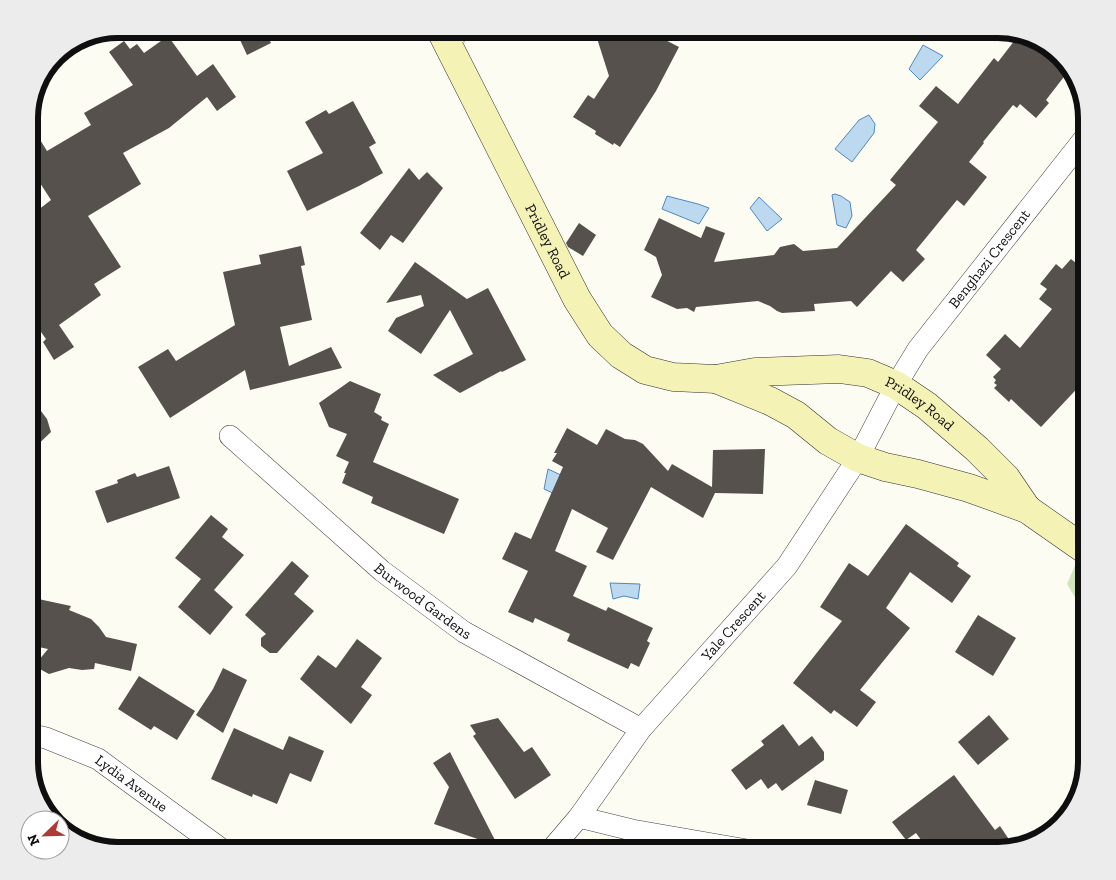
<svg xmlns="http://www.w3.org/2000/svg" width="1116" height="880" font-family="'Zilla Slab',serif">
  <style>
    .green { fill: #d0e4bf }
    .water { fill: #bdd9ef; stroke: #4d89bc }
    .building { fill: #56514d }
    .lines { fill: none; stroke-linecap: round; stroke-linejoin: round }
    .lane-casing { stroke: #424242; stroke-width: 11 }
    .street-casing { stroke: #424242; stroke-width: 22 }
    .secondary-casing { stroke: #313131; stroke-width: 29 }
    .lane { stroke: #fff; stroke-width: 10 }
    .street { stroke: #fff; stroke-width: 21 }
    .secondary { stroke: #f5f2b6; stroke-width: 28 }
    .labels { text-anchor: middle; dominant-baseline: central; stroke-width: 5; stroke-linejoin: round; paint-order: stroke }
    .street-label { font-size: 15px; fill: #0f0f0f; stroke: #fff }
    .rim { fill: none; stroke: #0f0f0f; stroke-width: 6 }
  </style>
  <rect width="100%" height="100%" fill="#fdfcf2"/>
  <path class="green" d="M1087,538V617L1067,584Z"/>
  <g class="water">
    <path d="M923,45L943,56L920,80L909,69Z"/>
    <path d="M869,115L875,124L874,133L852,162L835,149L859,120Z"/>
    <path d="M835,194L841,196L850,202L852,216L846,228L837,225L832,195Z"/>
    <path d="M667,196L698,204L709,208L699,224L662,209Z"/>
    <path d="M759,197L782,219L767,231L750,208Z"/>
    <path d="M548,469L580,484L570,501L544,489Z"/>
    <path d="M610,583L640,584L638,599L624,596L613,599Z"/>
  </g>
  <g class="building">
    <path d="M235,29H264L271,43L247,55Z"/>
    <path d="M594,29H644L679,47L656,91L620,147L614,143L613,145L595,134L596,131L573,117L588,95L594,99L609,76Z"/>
    <path d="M168,36L197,76L213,64L236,97L217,111L207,97L169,128L123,153L141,184L88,216L121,267L94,284L101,295L59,325L74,347L54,360L43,342L46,339L29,315V217L51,200L29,166V122L47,151L91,125L84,113L133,85L109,52L124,41L130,49L137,44L144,53Z"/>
    <path d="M1018,36L1022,38L1035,48L1038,44L1057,51L1070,69L1046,100L1049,103L1036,118L1020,104L1017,108L1013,105L983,142L984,143L969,162L987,177L964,206L957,200L916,250L925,259L903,282L891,271L857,307L851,301L814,304L815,311L782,313L777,311L770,306L758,301L696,307L694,312L687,308L677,309L651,297L662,275L656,257L644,250L659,218L701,238L706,226L725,233L714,262L774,255L780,247L794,244L803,251L837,248L896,185L890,180L938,122L919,106L936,86L958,104L994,58L998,62Z"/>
    <path d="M353,101L376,143L369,147L383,173L359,186L307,211L287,171L323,153L305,122L326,110L329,114Z"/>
    <path d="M409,168L419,180L427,172L443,188L403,243L391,235L380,250L360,233Z"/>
    <path d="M579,223L596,235L583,256L568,247L566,243Z"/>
    <path d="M301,246L305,265L301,266L312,320L280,327L289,366L331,347L342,368L250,390L245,370L170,418L138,367L168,349L176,361L235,325L223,272L261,264L259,255Z"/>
    <path d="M1071,259L1087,272V332L1075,347L1087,358V378L1041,427L1011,399L1009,402L994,388L997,385L994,383L996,380L993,377L1001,369L986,355L1005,334L1020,348L1052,309L1039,299L1047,289L1040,284L1056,264L1062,269Z"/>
    <path d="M415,262L467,299L488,288L526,360L502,372L501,371L460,393L433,375L473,354L450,310L421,354L388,331L396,318L424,306L421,295L386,303Z"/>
    <path d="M350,381L381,394L374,412L382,417L381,420L389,424L373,462L459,499L444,534L371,503L373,497L342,483L346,473H344L349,462L336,456L347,434L329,427L319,403Z"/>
    <path d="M29,395L47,419L51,432L29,453Z"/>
    <path d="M567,428L597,445L606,429L625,439L635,440L643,444L668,471L672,464L712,487L713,450L765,449L763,494L715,493L703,518L651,487L613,560L596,552L608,528L572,509L555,551L587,566L573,596L606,611L608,607L653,628L647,641L650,643L639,667L631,663L628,669L567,641L570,634L535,618L533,623L508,612L528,571L502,559L515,532L531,539L563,467L552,461L557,453H554Z"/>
    <path d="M169,466L180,498L107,523L95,491L118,483L117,480L135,473L137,477Z"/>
    <path d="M211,515L228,529L222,537L244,555L214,590L233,607L210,635L178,607L201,579L175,558Z"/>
    <path d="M906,524L959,563L957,566L971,576L952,603L910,572L886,608L910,628L860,690L876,702L857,727L834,710L831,714L793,683L842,621L820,607L849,563L868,576Z"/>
    <path d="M292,561L309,576L294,594L314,611L277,653H270L261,646V638L266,634L245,615Z"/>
    <path d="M29,597L71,606L69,610L91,619L99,627L106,637L137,644L131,671L95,663L94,669L82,670L69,668L49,674L34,666L48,649L29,645Z"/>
    <path d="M978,615L1016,638L993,676L955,652Z"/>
    <path d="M357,639L382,658L361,687L372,695L351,724L300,679L318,655L336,668Z"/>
    <path d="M223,668L247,680L223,733L196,715L213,689Z"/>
    <path d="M139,676L195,711L177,740L154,726L151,730L118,709Z"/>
    <path d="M989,715L1009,739L978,765L958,742Z"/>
    <path d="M498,718L524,752L532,747L551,775L515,799L473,736L476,734L470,725Z"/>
    <path d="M783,724L799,746L812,736L824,752V760L782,791L776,783L768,789L761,779L746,790L731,770L764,745L761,741Z"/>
    <path d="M234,728L283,750L289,736L324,751L311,782L290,773L277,804L253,794L252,797L211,779Z"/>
    <path d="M450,752L457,766L498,846L434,824L449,787L433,763Z"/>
    <path d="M954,775L995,830L1000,826L1014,847L998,851H929L916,833L906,840L892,822Z"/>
    <path d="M815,780L848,790L841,814L807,805Z"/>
  </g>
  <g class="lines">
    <g class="lane-casing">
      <path id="lane" d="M632,830L635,851"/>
    </g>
    <g class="street-casing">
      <g id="street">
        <path d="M445,39L465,29"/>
        <path id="s1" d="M230,436L382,571L464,632L641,729"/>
        <path id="s2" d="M29,734L46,738L98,759L224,851"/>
        <path d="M579,817L632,830L753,851"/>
        <path id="s3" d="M550,851L579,817L641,729L787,566L858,458L896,385L918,349L1087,135"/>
      </g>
    </g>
    <g class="secondary-casing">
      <g id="secondary">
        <path id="s4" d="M440,29L577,299L600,335L621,355L645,370L673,377L716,379L755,372L839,369L868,373L896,385L927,406L977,449L1006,478L1027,509"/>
        <path d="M716,379L770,401L796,415L828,441L858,458L885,467L918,474L969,488L1027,509L1087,551"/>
      </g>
    </g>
    <use href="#lane" class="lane"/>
    <use href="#street" class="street"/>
    <use href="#secondary" class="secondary"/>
  </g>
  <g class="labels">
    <g class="street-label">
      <text stroke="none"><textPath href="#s4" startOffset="238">Pridley Road</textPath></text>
      <text stroke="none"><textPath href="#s3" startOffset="740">Benghazi Crescent</textPath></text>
      <text stroke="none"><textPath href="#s4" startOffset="688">Pridley Road</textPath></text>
      <text stroke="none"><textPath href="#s1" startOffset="254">Burwood Gardens</textPath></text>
      <text stroke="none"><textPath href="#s3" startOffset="291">Yale Crescent</textPath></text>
      <text stroke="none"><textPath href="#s2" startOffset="115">Lydia Avenue</textPath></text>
    </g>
  </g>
  <path d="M0 0H1116V880H0ZM118 38H998A80 80 0 0 1 1078 118V762A80 80 0 0 1 998 842H118A80 80 0 0 1 38 762V118A80 80 0 0 1 118 38Z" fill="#ececec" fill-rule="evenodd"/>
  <path class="rim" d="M118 38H998A80 80 0 0 1 1078 118V762A80 80 0 0 1 998 842H118A80 80 0 0 1 38 762V118A80 80 0 0 1 118 38Z"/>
  <g transform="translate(45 835) rotate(247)"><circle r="24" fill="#ffffff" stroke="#9f9f9f"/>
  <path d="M0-4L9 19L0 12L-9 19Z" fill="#ae3a38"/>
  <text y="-8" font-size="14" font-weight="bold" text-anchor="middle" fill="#0f0f0f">N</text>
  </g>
</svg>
